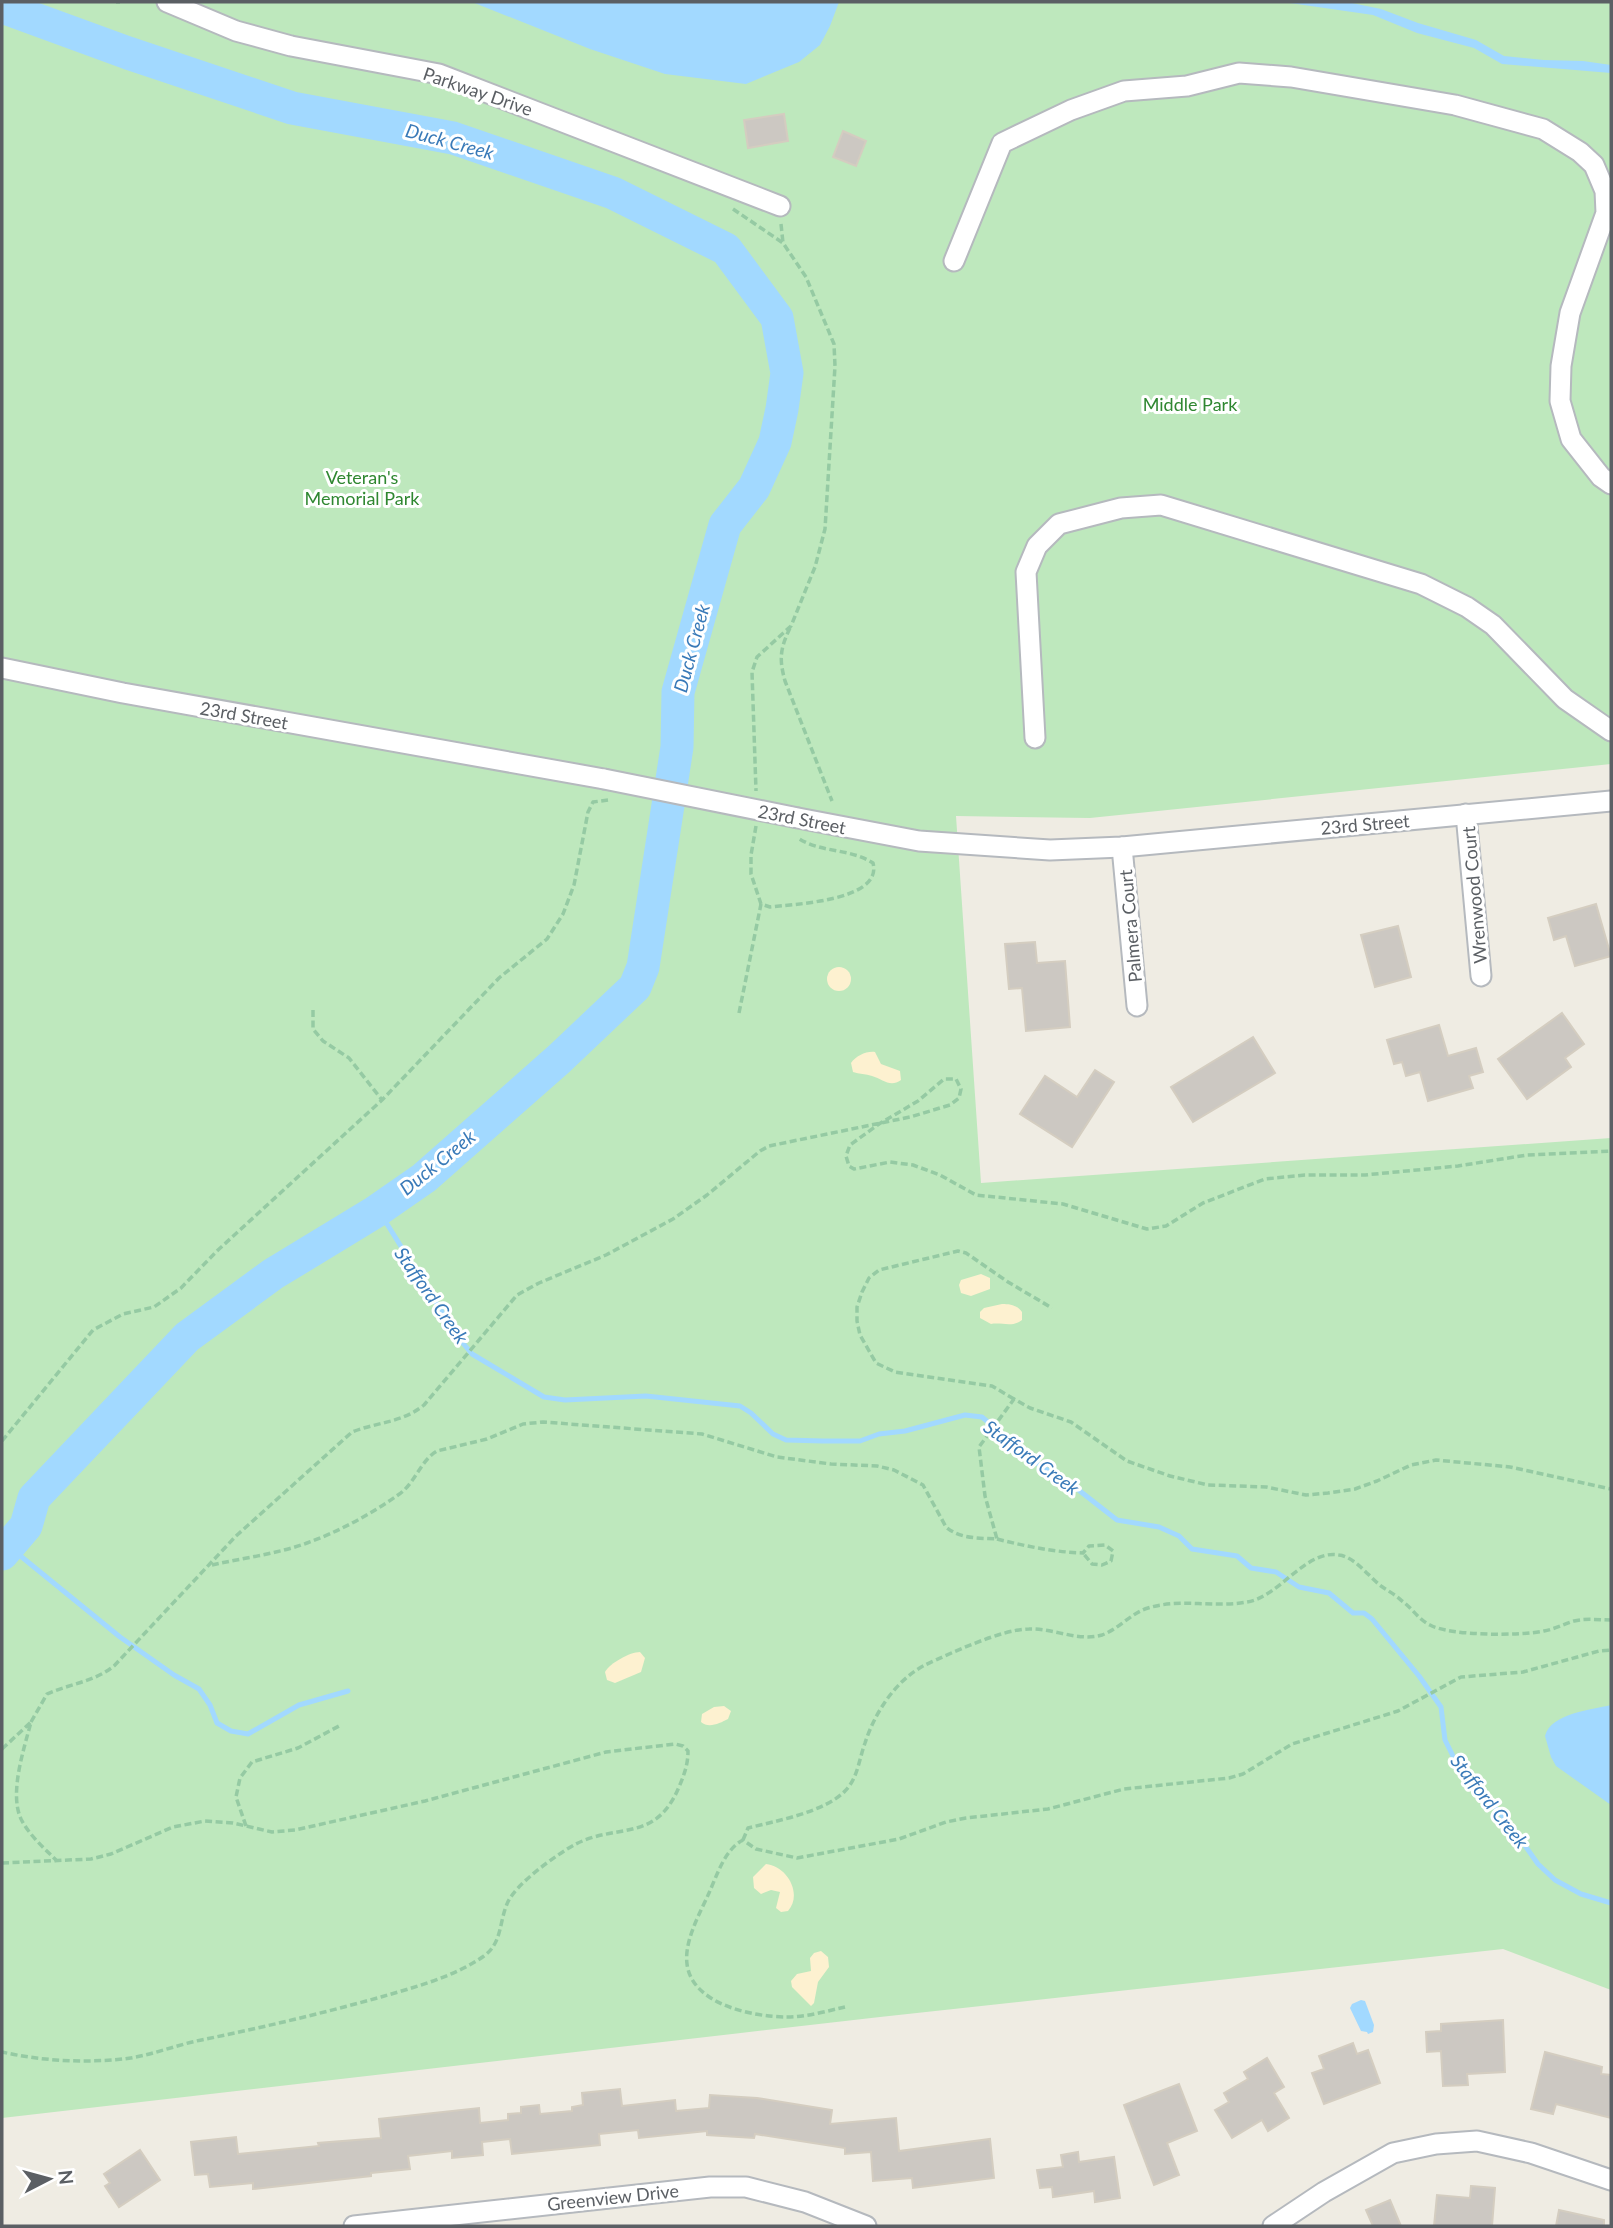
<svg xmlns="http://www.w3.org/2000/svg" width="1613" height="2228" font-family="Lato,sans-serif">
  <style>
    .green { fill: #bee8bd }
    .sand { fill: #fdf1d0 }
    .water { fill: #a2d9ff }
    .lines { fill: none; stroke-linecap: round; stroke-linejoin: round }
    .stream { stroke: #a2d9ff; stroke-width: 5 }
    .river { stroke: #a2d9ff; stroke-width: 33 }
    .building { fill: #ccc8c2; stroke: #d4cdc0; stroke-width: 2 }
    .minor-casing { stroke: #b5b9be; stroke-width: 23 }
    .path { stroke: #95caa3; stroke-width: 3.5; stroke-dasharray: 7 3.5; stroke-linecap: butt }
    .minor { stroke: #fff; stroke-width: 19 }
    .minor-bridge-casing { stroke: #b5b9be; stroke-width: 23; stroke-linecap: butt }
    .minor-bridge { stroke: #fff; stroke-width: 19 }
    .labels { text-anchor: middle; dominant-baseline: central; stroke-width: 6; stroke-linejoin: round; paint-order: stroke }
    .street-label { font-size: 18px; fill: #5b5f64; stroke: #fff }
    .park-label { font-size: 18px; fill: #2f8731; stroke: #fff }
    .water-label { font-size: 19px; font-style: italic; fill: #397ab8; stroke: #fff }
  </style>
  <rect width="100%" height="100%" fill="#efece3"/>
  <path class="green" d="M2,2H1611V764L1090,818L956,816L981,1183L1611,1138V1990L1503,1949L880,2017L2,2118Z"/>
  <g class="sand">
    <circle cx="839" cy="979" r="12"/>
    <path d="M875,1052L881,1064L900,1071L901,1080C890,1088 883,1079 872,1076C866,1074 859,1074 853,1072L851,1063C856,1056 866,1051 875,1052Z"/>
    <path d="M981,1274L990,1278V1289L971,1296L961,1293L959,1285L961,1280Z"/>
    <path d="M1002,1304C1010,1304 1017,1305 1022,1312V1320C1012,1328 1002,1322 991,1324L980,1318V1312L984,1308Z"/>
    <path d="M640,1652L645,1658L641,1672L615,1683L607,1680L605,1672C610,1663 630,1652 640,1652Z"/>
    <path d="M724,1706L731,1711L728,1719C720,1723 709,1729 701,1722L702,1714L714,1707Z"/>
    <path d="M766,1864C787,1866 803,1894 788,1911L781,1912L776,1908L780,1892L771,1890L761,1894L754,1888L753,1877Z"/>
    <path d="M821,1951L828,1957L829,1967L818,1982L814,2003L811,2006L792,1987L791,1981L797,1974L811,1971L810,1958L814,1953Z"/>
  </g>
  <g class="water">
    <path d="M472,2H839L830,26L820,45L799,62L746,84L665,74L590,49Z"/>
    <path d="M1283,2H1347L1381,9L1418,23L1476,40L1504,56L1544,60L1583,61L1611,65V73L1502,64L1474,48L1417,33L1373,15Z"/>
    <path d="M1611,1705V1805L1556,1766L1551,1757L1545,1736C1551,1713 1591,1710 1611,1705Z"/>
    <path d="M1361,2000L1365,2001L1374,2025L1373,2032L1368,2034L1367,2032L1361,2031L1350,2008L1352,2004Z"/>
  </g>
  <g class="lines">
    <g class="stream">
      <path d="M375,1212L387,1224L457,1336L472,1354L544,1397L565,1400L646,1396L740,1406L751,1413L773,1434L786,1440L823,1441H860L879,1434L905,1431L965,1415L982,1417L1038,1464L1076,1488L1117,1520L1159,1527L1179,1536L1192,1549L1237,1556L1251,1568L1276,1572L1299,1587L1329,1593L1353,1613H1364L1372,1619L1419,1676L1441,1707L1445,1740L1455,1760L1511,1826L1538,1864L1555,1880L1581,1894L1611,1903"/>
      <path d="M7,1545L120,1637L174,1675L199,1689L210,1705L217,1723L231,1731L248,1734L299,1705L348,1691"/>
    </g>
    <path class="river" d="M2,7L128,53L292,108L453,138L613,193L726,249L777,318L787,373L782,409L775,442L754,488L725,525L678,692L677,747L643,967L635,987L559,1059L424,1178L375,1212L273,1274L187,1337L34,1498L26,1526L2,1554"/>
  </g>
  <g class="building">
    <path d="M784,114L788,141L748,148L744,120Z"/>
    <path d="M843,131L866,141L856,166L833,157Z"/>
    <path d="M1596,904L1611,956L1575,966L1566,936L1554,940L1548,918Z"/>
    <path d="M1398,926L1411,977L1375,987L1361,935Z"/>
    <path d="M1035,942L1037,963L1065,961L1070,1027L1026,1031L1022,988L1009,989L1005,944Z"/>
    <path d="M1562,1013L1584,1044L1565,1058L1571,1067L1527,1099L1498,1059Z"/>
    <path d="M1439,1025L1448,1056L1476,1048L1483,1072L1469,1076L1473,1088L1428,1101L1420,1072L1406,1076L1402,1062L1394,1064L1387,1040Z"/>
    <path d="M1253,1037L1275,1073L1193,1122L1171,1087Z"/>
    <path d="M1095,1070L1114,1082L1072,1147L1020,1114L1045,1076L1077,1097Z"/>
    <path d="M1503,2020L1505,2072L1467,2074L1468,2085L1443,2086L1441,2051L1427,2052L1426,2032L1441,2031V2024Z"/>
    <path d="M1353,2043L1357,2054L1368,2050L1380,2083L1324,2104L1312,2073L1324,2069L1319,2056Z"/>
    <path d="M1545,2052L1602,2067L1601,2074L1611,2075V2118L1556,2104L1553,2114L1531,2109Z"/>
    <path d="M1267,2058L1284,2087L1274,2093L1289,2118L1268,2131L1262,2120L1232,2138L1215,2110L1229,2102L1224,2093L1248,2079L1244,2072Z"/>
    <path d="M1179,2084L1197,2131L1167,2143L1179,2175L1154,2185L1124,2105Z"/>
    <path d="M620,2089L622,2106L675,2100L676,2111L709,2108L710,2095L757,2098L832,2110L830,2124L896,2118L899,2151L990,2139L994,2178L913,2188L912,2178L873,2181L871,2152L845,2154V2148L755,2134L754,2138L707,2135V2131L639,2138L638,2130L599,2134L600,2145L512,2154L510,2139L482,2142L483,2155L452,2158V2151L408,2156L410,2169L371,2173V2176L253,2189V2183L210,2187L208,2174L195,2175L191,2142L236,2137L238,2154L319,2146L318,2143L381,2138L379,2119L479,2108L480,2123L508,2120V2114L521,2113V2107L539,2105L540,2114L572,2111V2107L583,2105L582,2093Z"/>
    <path d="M140,2150L160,2180L119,2207L105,2186L110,2183L104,2174Z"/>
    <path d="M1078,2152L1079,2162L1114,2157L1120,2198L1095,2202L1094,2191L1053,2197L1052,2187L1040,2188L1037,2170L1063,2167L1061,2155Z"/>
    <path d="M1471,2186L1495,2188L1492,2226H1434L1437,2195L1470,2198Z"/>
    <path d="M1390,2200L1401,2226H1373L1366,2210Z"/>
    <path d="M1559,2210L1604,2220V2226H1556Z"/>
  </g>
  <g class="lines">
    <g class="minor-casing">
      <g id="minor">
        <path d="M167,2L236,31L291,46L439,74L780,206"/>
        <path d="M954,261L1002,143L1071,110L1124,91L1187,86L1239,73L1291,77L1455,105L1543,129L1580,152L1594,165L1605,191L1606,213L1570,313L1561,366L1560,401L1571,439L1601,477L1611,484"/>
        <path d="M2,668L123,693L604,779"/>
        <path d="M1035,738L1026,572L1037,546L1059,524L1121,508L1161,505L1421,584L1467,607L1493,625L1565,699L1611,731"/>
        <path d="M1466,814L1481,976"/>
        <path d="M798,818L919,841L1050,850L1122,847L1611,801"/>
        <path d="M1122,847L1137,1006"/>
        <path d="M354,2226L710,2187H746L805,2202L866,2226"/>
        <path d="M1273,2226L1324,2192L1393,2153L1436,2144L1477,2141L1531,2153L1611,2180"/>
      </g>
    </g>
    <g class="path">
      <path d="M116,2H120"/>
      <path d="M733,209L783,243L806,277L834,344L835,366L825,529L815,567L791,626L757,657L752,672L756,791"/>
      <path d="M781,224L783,243"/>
      <path d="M790,628C780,649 779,659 785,681L832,801"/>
      <path d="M756,826L751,855V874L761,904L770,907C794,904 883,901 873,863C850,848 820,853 798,838"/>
      <path d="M313,1010V1029L323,1041L349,1058L382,1100"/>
      <path d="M739,1013L761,904"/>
      <path d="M1014,1399L992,1386L895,1372L876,1363L860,1335L857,1321V1307L862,1292L869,1278L879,1270L958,1251L966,1253L1008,1282L1052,1308"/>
      <path d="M2,1441L93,1330L123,1314L154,1307L181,1288L218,1250L382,1100L499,978L547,939L563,914L574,885L588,812L593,802L608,800"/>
      <path d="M997,1539C1025,1546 1053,1552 1083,1553L1089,1546L1105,1545L1113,1551L1111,1561L1102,1565L1092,1564L1083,1553"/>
      <path d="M212,1565C243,1558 277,1554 307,1543C338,1532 371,1514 398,1495C415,1484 420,1461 437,1451L487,1439L523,1424L543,1422L702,1434L777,1457L831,1464L877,1466L894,1470L923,1485L946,1527C960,1539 979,1538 997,1539L985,1496L979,1447L1014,1399L1030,1408L1071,1422L1127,1461L1170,1476L1208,1485L1266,1487L1306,1495L1328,1493L1355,1489L1377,1481L1411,1465L1436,1460L1510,1467L1611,1489"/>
      <path d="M31,1722L47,1694C69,1684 94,1682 114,1666L236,1536L352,1432C377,1422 402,1423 424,1405L517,1295L539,1283L606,1255L673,1219L707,1195L760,1151L769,1146L910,1117L950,1105L959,1098L961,1089L956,1079H944L918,1101L879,1124L850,1145L846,1156L849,1166L854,1169L890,1162L913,1165L940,1175L976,1195L1063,1204L1147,1229L1166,1226L1203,1203L1265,1179L1305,1175H1365L1458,1166L1527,1155L1611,1151"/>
      <path d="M2,1749L31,1722C24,1749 9,1793 21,1819C29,1835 44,1848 57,1861"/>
      <path d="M246,1826L236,1797L240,1778L252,1762L298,1748L339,1726"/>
      <path d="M743,1840L748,1828C776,1821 825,1812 845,1791C858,1778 859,1759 865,1743C875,1712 896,1680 925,1665C951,1653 1002,1629 1029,1629C1053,1628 1079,1642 1102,1635C1119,1629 1131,1613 1148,1608C1180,1598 1215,1608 1247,1602C1280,1597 1305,1549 1339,1555C1355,1557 1368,1576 1381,1586C1388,1591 1396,1595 1402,1601C1412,1608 1419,1620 1430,1625C1449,1636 1522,1636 1544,1631C1555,1629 1564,1624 1574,1621C1587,1618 1599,1620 1611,1620"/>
      <path d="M2,1863L91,1859L111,1854L173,1827L205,1821L233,1823L272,1832L295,1830L425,1801L606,1752L675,1744L683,1746L688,1751C688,1765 684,1775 679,1787C655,1844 617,1822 574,1845C556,1855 514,1885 507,1904C499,1923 502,1943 484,1956C454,1977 415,1987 381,1997C323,2013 265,2027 206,2039C178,2044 151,2056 123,2059C83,2063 42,2061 2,2052"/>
      <path d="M845,2007C827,2011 807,2017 787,2017C754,2017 692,2005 687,1964C684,1941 700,1913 709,1893C717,1875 725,1849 743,1840L756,1849L797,1858L899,1839L946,1822L966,1818L1048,1809L1124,1789L1229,1778L1243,1774L1292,1744L1398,1711L1461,1677L1523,1672L1599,1651L1611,1650"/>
    </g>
    <use href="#minor" class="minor"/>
    <g class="minor-bridge-casing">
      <path id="minor-bridge" d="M604,779L798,818"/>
    </g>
    <use href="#minor-bridge" class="minor-bridge"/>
  </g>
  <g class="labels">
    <g class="street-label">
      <text transform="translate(478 91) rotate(19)">Parkway Drive</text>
      <text transform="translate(244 715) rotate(10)">23rd Street</text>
      <text transform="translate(802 819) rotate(11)">23rd Street</text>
      <text transform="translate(1365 824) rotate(-5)">23rd Street</text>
      <text transform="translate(1474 895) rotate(-95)">Wrenwood Court</text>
      <text transform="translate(1130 926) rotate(-95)">Palmera Court</text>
      <text transform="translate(613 2197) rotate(-6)">Greenview Drive</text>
    </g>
    <g class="park-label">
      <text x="1190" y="404">Middle Park</text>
      <text x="362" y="477">Veteran's<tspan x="362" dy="21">Memorial Park</tspan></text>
    </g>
    <g class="water-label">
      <text transform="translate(450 141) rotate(15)">Duck Creek</text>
      <text transform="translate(691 648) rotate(-75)">Duck Creek</text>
      <text transform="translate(437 1162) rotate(-39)">Duck Creek</text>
      <text transform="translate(432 1295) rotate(55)">Stafford Creek</text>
      <text transform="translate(1032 1457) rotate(36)">Stafford Creek</text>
      <text transform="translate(1490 1801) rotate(52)">Stafford Creek</text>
    </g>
  </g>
  <rect width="1613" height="2228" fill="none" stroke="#5b5f64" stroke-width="7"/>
  <g transform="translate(49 2179) rotate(84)" stroke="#ffffff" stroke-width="5" paint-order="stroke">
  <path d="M0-5L12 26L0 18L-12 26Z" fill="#5b5f64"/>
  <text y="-10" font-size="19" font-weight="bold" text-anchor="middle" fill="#5b5f64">N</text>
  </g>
</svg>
